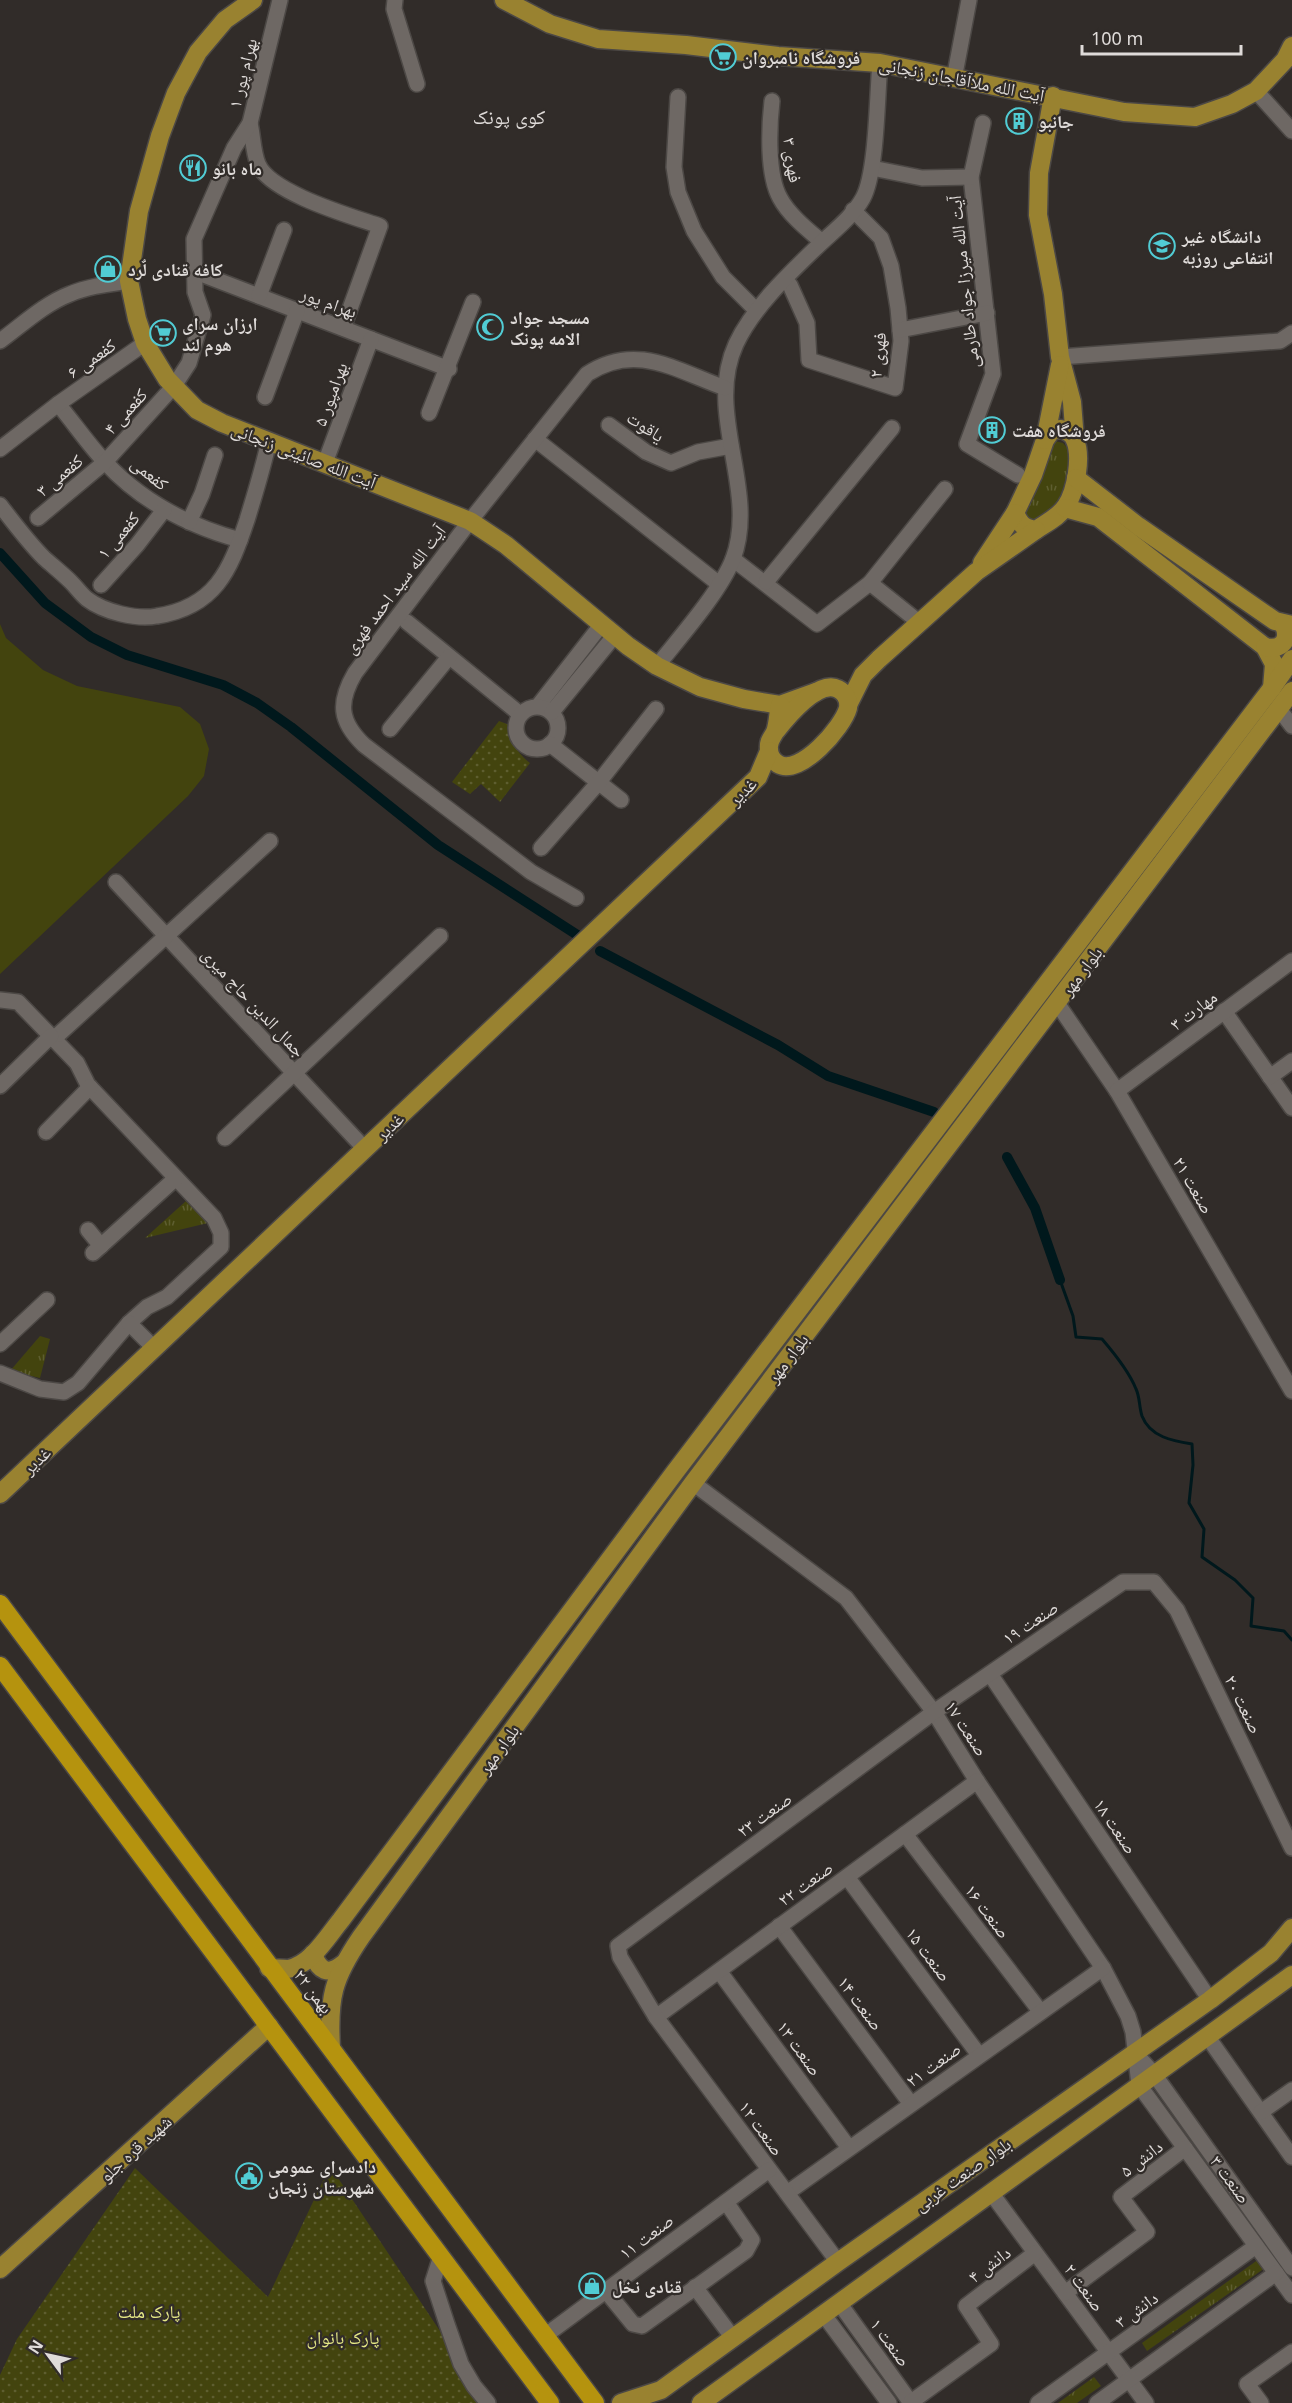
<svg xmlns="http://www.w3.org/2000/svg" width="1292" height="2403" font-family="'Noto Sans','Noto Naskh Arabic',sans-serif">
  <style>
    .grass { fill: url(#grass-tufts) }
    .park { fill: url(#park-dots) }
    .pitch { fill: #43440e }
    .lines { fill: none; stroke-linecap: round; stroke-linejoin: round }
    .stream { stroke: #00181c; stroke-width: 3 }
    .canal { stroke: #00181c; stroke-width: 10 }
    .minor-casing { stroke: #4c4845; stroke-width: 18 }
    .major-casing { stroke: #4c4845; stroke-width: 21 }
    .highway-casing { stroke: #4c4845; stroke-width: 21 }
    .minor { stroke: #6e6864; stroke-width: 15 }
    .major { stroke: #998230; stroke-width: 18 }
    .highway { stroke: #b5930e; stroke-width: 18 }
    .labels { text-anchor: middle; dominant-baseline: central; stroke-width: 4.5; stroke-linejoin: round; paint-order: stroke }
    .poi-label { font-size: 18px; font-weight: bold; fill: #dfdbd9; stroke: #312c29; text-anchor: start }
    .street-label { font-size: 18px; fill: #dfdbd9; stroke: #312c29 }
    .park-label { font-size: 18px; fill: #e6e986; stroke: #312c29 }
    .neighbourhood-label { font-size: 20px; fill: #dfdbd9; stroke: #312c29 }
  </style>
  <defs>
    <pattern id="grass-tufts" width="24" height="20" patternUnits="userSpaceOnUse" patternTransform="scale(1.5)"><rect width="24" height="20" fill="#43440e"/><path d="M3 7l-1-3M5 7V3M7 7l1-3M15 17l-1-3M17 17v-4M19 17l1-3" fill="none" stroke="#5e5e30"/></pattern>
    <pattern id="park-dots" width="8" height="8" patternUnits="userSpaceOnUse" patternTransform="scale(1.5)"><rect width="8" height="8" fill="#43440e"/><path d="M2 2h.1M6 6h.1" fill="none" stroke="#5e5e30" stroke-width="1.8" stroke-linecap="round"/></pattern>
  </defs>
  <rect width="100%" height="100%" fill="#312c29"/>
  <g class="grass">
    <path d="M1055,441L1063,443L1069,450C1068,480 1060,519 1026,524L1022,513L1049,447Z"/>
    <path d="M186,1201L208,1223L145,1238Z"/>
    <path d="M40,1336L50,1339L40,1378L10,1371Z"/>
    <path d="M1259,2259L1265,2268L1147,2351L1142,2343Z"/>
    <path d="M1094,2377L1101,2386L1077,2403H1058Z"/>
  </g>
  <g class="park">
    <path d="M499,721L512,726C513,744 516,752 530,763L500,802L481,784L470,794L452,782Z"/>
    <path d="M330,2166L488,2403H0V2375L17,2339L135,2168L268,2297Z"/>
  </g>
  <path class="pitch" d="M0,624L6,638L43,670L77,686L180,707L200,724L209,749L204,776L188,796L0,974Z"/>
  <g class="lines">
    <path class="stream" d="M1060,1280L1073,1316L1076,1337L1102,1339C1114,1353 1129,1371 1136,1389C1140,1397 1139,1407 1142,1416C1150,1437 1173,1441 1192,1444L1193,1465L1189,1503L1204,1529L1202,1557L1235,1580L1253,1598L1251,1626L1284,1631L1292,1640"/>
    <g class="canal">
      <path d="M0,553L45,603L91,637L127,655L223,685L257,703L291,727L438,845L582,938"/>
      <path d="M600,951L778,1045L828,1076L934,1112"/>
      <path d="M1007,1157L1035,1208L1060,1280"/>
    </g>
    <g class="minor-casing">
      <g id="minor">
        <path d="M395,0L394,9L417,84"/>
        <path d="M954,79L969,0"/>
        <path d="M1256,91L1292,131"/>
        <path d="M678,97L674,167L678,192L694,231L723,277L756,310"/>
        <path d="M772,101C769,127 767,175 780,198C789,215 808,230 822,242"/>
        <path d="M250,123C253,136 253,152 258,164C270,193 351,216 380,226L343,328"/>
        <path d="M983,123L971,177L993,374L967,444L1018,475"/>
        <path d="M872,168L922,178L971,177"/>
        <path d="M196,272L449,369"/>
        <path d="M790,285L807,323L809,360L895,388L901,341L898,308L891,266L881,238L853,210"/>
        <path d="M259,296L284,230"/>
        <path d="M900,330L987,313"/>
        <path d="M0,341C22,325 44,304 70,294C89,286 109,284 129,281"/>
        <path d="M1060,357L1280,341L1292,333"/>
        <path d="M265,397L297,311"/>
        <path d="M58,404C74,423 88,444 105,462C142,502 189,526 240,540"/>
        <path d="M429,413L473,302"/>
        <path d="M609,425L646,452L671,463L698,452L731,446"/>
        <path d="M535,439L719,584"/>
        <path d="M0,449L58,404L145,343"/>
        <path d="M325,463L371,339"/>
        <path d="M0,505C14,523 28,542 44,558C53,566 63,574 71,582C77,588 81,594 87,599C104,612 137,620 157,616C215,607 230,571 247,520C255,494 263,468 269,441"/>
        <path d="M38,518L105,462L174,386L189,363L203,315L195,292L194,239L234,148L250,123L280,0"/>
        <path d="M189,522L202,494L215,455"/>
        <path d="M733,559L817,624L870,583"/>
        <path d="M766,582L892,428"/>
        <path d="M101,585L137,545L164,510"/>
        <path d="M407,622L520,714"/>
        <path d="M920,623L870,583L945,489"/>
        <path d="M657,666C680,637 720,592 733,559C759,489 704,414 736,344C754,306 790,273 820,244C835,230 853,216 863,198C877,172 877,95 880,63"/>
        <path d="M538,706L602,624"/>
        <circle cx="537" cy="728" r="21"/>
        <path d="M1279,709L1292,726"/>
        <path d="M552,712L615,635"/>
        <path d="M390,729L449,657"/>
        <path d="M550,744L621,800"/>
        <path d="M541,848L599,782L656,709"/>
        <path d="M116,882L365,1149"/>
        <path d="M576,898L531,872L364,745C339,721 338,702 355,673L470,521L587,374C636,342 675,370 725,388"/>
        <path d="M0,1000L18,1002L77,1063L88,1085L214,1218L221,1233V1247L167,1297L147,1307L129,1323L78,1383L64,1392L40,1389L0,1373"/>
        <path d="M1057,1003L1117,1091L1292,1391"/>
        <path d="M1224,1011L1292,1108"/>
        <path d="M59,1034L270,841"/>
        <path d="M1270,1077L1292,1061"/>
        <path d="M0,1086L51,1036"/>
        <path d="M1117,1091L1292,961"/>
        <path d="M46,1132L90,1087"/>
        <path d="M225,1138L440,936"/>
        <path d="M88,1230L101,1246"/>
        <path d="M93,1253L176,1178"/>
        <path d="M129,1323L154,1348"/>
        <path d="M0,1344L47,1300"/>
        <path d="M693,1483L846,1598L934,1712L977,1781L1103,1968L1128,2016L1133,2032L1139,2085L1292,2295"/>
        <path d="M990,1674L1210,2000"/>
        <path d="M905,1834L1040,2011"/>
        <path d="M847,1877L979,2055"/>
        <path d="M779,1926L911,2104"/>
        <path d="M719,1971L849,2148"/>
        <path d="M656,2017L977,1781"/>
        <path d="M1207,2036L1292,2157"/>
        <path d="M1135,2053L1154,2074L1292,2268"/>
        <path d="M1261,2112L1292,2090"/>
        <path d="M787,2193L1103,1968"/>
        <path d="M992,2194L1146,2403"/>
        <path d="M441,2256L433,2281L447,2324L461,2364L474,2386L488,2403"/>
        <path d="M838,2262L656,2017L620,1957L618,1946L934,1712L1123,1582H1154L1177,1610L1292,1848"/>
        <path d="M695,2287L733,2338"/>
        <path d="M606,2291L633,2324L642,2326L746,2251L752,2240L726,2202"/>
        <path d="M1065,2293L1147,2232L1121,2197L1185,2148"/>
        <path d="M840,2304L911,2403"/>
        <path d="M824,2315L889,2403"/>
        <path d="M546,2335L769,2170"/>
        <path d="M911,2402L991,2344L966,2306L1035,2253"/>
        <path d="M1038,2403L1256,2246"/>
        <path d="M1097,2403L1276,2273"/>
        <path d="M1261,2403L1247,2384L1292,2352"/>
      </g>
    </g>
    <g class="major-casing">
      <g id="major">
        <path d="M253,0L225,20L198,52L176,93L160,136L139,211L129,281L137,319L145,343L167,379L197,410L222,423L470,521L506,545L628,646L657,666L700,687L744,699L780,705L816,692"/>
        <path d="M504,0L550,24L598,39L686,45L778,56L880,63L1124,112L1195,117L1232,104L1256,91L1285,60L1292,46"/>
        <path d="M1053,96L1039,173L1038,215L1053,294L1060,357L1072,402L1075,440"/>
        <path d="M1061,429C1067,431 1073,434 1075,440C1082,457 1076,491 1066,506C1059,517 1046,523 1036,530C1023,528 1020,524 1015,513L1033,475L1045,440L1052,430Z"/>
        <path d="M1045,440L1060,365"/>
        <path d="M1076,478L1138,526L1275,621L1292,625"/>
        <path d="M1065,508L1098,517L1265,647L1274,664L1272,688"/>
        <path d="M982,563L1015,513"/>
        <path d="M1265,647C1282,651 1291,639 1283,624"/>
        <path d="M849,703L863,675L879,659L976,572L1036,530"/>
        <path d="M776,731C787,717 818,679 838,689C846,693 849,700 848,708C843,727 800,777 778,764C773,761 769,755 769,749C768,741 772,738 775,732C778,724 778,713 780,705"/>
        <path d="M0,1494L758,777L769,751"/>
        <path d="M313,1954C319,1971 328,1976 343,1964"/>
        <path d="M269,1968C275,1968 282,1969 288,1969C311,1965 327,1937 341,1920L675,1472L1272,688L1292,659"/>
        <path d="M331,2047C328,1998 333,1978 361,1937L693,1483L1292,691"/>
        <path d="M0,2269L269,2026"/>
        <path d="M621,2403L661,2390L838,2262L1210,2000L1271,1953L1292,1928"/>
        <path d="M701,2403L1292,1975"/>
      </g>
    </g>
    <g class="highway-casing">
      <g id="highway">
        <path d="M0,1604L595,2403"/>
        <path d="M0,1666L550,2403"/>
      </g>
    </g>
    <use href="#minor" class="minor"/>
    <use href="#major" class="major"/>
    <use href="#highway" class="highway"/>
  </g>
  <defs>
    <g id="supermarket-ring" transform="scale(1.35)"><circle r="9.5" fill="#312c29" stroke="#51ccd4" stroke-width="1.5"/><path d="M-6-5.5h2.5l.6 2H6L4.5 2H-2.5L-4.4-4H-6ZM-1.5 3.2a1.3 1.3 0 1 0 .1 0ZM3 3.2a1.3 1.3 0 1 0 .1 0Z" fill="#51ccd4"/></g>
    <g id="building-ring" transform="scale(1.35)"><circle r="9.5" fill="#312c29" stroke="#51ccd4" stroke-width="1.5"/><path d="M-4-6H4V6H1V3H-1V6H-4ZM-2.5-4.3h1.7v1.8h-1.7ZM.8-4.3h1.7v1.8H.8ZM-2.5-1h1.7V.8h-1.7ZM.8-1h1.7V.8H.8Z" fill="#51ccd4"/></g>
    <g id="restaurant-ring" transform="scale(1.35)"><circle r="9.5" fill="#312c29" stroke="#51ccd4" stroke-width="1.5"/><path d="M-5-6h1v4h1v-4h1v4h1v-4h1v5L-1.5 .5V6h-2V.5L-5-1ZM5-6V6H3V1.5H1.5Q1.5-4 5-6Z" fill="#51ccd4"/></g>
    <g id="university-ring" transform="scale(1.35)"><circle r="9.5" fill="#312c29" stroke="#51ccd4" stroke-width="1.5"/><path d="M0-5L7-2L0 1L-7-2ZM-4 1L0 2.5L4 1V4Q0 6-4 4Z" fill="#51ccd4"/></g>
    <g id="shop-ring" transform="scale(1.35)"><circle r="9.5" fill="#312c29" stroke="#51ccd4" stroke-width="1.5"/><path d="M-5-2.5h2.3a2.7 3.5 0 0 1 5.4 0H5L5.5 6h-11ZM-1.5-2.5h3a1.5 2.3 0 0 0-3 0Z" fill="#51ccd4"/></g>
    <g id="mosque-ring" transform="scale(1.35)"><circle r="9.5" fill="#312c29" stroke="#51ccd4" stroke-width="1.5"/><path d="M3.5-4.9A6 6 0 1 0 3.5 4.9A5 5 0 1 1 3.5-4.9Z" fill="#51ccd4"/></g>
    <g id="civic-ring" transform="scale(1.35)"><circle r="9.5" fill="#312c29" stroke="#51ccd4" stroke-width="1.5"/><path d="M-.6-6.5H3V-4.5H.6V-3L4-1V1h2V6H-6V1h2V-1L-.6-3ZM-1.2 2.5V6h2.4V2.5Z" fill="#51ccd4"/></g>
  </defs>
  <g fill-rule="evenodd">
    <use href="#supermarket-ring" x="723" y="57"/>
    <use href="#building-ring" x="1019" y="121"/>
    <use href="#restaurant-ring" x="193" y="168"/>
    <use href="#university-ring" x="1162" y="246"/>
    <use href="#shop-ring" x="108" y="269"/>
    <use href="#mosque-ring" x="490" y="327"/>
    <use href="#supermarket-ring" x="163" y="333"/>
    <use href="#building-ring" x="992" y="430"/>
    <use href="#civic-ring" x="249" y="2176"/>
    <use href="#shop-ring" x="592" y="2286"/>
  </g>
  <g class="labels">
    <g class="poi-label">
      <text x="742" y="57">فروشگاه نامبروان</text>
      <text x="1038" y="121">جانبو</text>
      <text x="212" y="168">ماه بانو</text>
      <text x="1182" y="236">دانشگاه غیر<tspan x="1182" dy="21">انتفاعی روزبه</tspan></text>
      <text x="128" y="269">کافه قنادی لٌرد</text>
      <text x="510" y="317">مسجد جواد<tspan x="510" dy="21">الامه پونک</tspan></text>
      <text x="182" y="323">ارزان سرای<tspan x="182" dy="21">هوم لند</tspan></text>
      <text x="1012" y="430">فروشگاه هفت</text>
      <text x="268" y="2166">دادسرای عمومی<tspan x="268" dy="21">شهرستان زنجان</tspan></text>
      <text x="612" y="2286">قنادی نخل</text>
    </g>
    <g class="street-label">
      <text transform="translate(242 73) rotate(-76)">بهرام پور ۱</text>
      <text transform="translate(962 79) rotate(11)">آیت الله ملاآقاجان زنجانی</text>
      <text transform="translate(793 160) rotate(82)">فهری ۳</text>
      <text transform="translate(963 282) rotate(-96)">آیت الله میرزا جواد طارمی</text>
      <text transform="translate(329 302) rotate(20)">بهرام پور</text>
      <text transform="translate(877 355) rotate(-84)">فهری ۲</text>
      <text transform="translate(91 358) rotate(-35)">کفعمی ۶</text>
      <text transform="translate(330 394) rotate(-70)">بهرامپور ۵</text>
      <text transform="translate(125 411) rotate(-48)">کفعمی ۴</text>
      <text transform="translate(646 426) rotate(33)">یاقوت</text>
      <text transform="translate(304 455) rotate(21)">آیت الله صائینی زنجانی</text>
      <text transform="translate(150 473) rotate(39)">کفعمی</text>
      <text transform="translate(59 475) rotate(-40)">کفعمی ۳</text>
      <text transform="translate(118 535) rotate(-50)">کفعمی ۱</text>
      <text transform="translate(394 589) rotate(-53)">آیت الله سید احمد فهری</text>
      <text transform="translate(742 791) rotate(-45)">غدیر</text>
      <text transform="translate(1081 971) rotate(-53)">بلوار مهر</text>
      <text transform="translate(254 1002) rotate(47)">جمال الدین حاج میری</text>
      <text transform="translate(1193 1010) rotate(-37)">مهارت ۳</text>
      <text transform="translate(389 1126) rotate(-43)">غدیر</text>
      <text transform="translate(1194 1185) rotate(60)">صنعت ۲۱</text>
      <text transform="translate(787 1358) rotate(-53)">بلوار مهر</text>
      <text transform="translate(36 1460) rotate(-43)">غدیر</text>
      <text transform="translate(1030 1622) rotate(-34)">صنعت ۱۹</text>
      <text transform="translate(1244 1704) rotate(64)">صنعت ۲۰</text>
      <text transform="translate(967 1728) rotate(57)">صنعت ۱۷</text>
      <text transform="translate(498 1749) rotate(-54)">بلوار مهر</text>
      <text transform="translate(764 1814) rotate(-36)">صنعت ۲۳</text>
      <text transform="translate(1116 1826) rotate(56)">صنعت ۱۸</text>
      <text transform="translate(805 1883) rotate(-36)">صنعت ۲۲</text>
      <text transform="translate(988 1911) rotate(53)">صنعت ۱۶</text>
      <text transform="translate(929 1954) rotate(53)">صنعت ۱۵</text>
      <text transform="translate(314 1991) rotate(52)">۲۲ بهمن</text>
      <text transform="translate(861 2003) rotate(53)">صنعت ۱۴</text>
      <text transform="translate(800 2048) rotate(54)">صنعت ۱۳</text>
      <text transform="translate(933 2064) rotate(-36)">صنعت ۲۱</text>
      <text transform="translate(762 2128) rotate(54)">صنعت ۱۲</text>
      <text transform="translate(135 2148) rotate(-42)">شهید قره جلو</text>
      <text transform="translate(1141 2158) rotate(-37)">دانش ۵</text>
      <text transform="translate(962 2174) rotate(-35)">بلوار صنعت غربی</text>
      <text transform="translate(1231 2179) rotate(54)">صنعت ۳</text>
      <text transform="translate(646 2236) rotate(-37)">صنعت ۱۱</text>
      <text transform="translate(989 2264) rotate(-37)">دانش ۴</text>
      <text transform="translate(1085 2287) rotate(54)">صنعت ۲</text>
      <text transform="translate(1136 2309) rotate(-36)">دانش ۳</text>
      <text transform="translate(891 2342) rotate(54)">صنعت ۱</text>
    </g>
    <g class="park-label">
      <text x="149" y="2311">پارک ملت</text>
      <text x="343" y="2337">پارک بانوان</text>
    </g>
    <g class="neighbourhood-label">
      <text x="509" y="116">کوی پونک</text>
    </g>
  </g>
  <g transform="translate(48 2355) rotate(303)" stroke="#312c29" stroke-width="4.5" paint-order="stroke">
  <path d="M0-4.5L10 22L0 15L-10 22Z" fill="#dfdbd9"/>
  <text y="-9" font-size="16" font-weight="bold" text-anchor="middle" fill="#dfdbd9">N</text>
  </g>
  <path d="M1082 45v9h159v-9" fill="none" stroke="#dfdbd9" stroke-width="3"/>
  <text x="1091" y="45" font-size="18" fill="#dfdbd9" stroke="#312c29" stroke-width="4.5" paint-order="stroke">100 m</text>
</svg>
